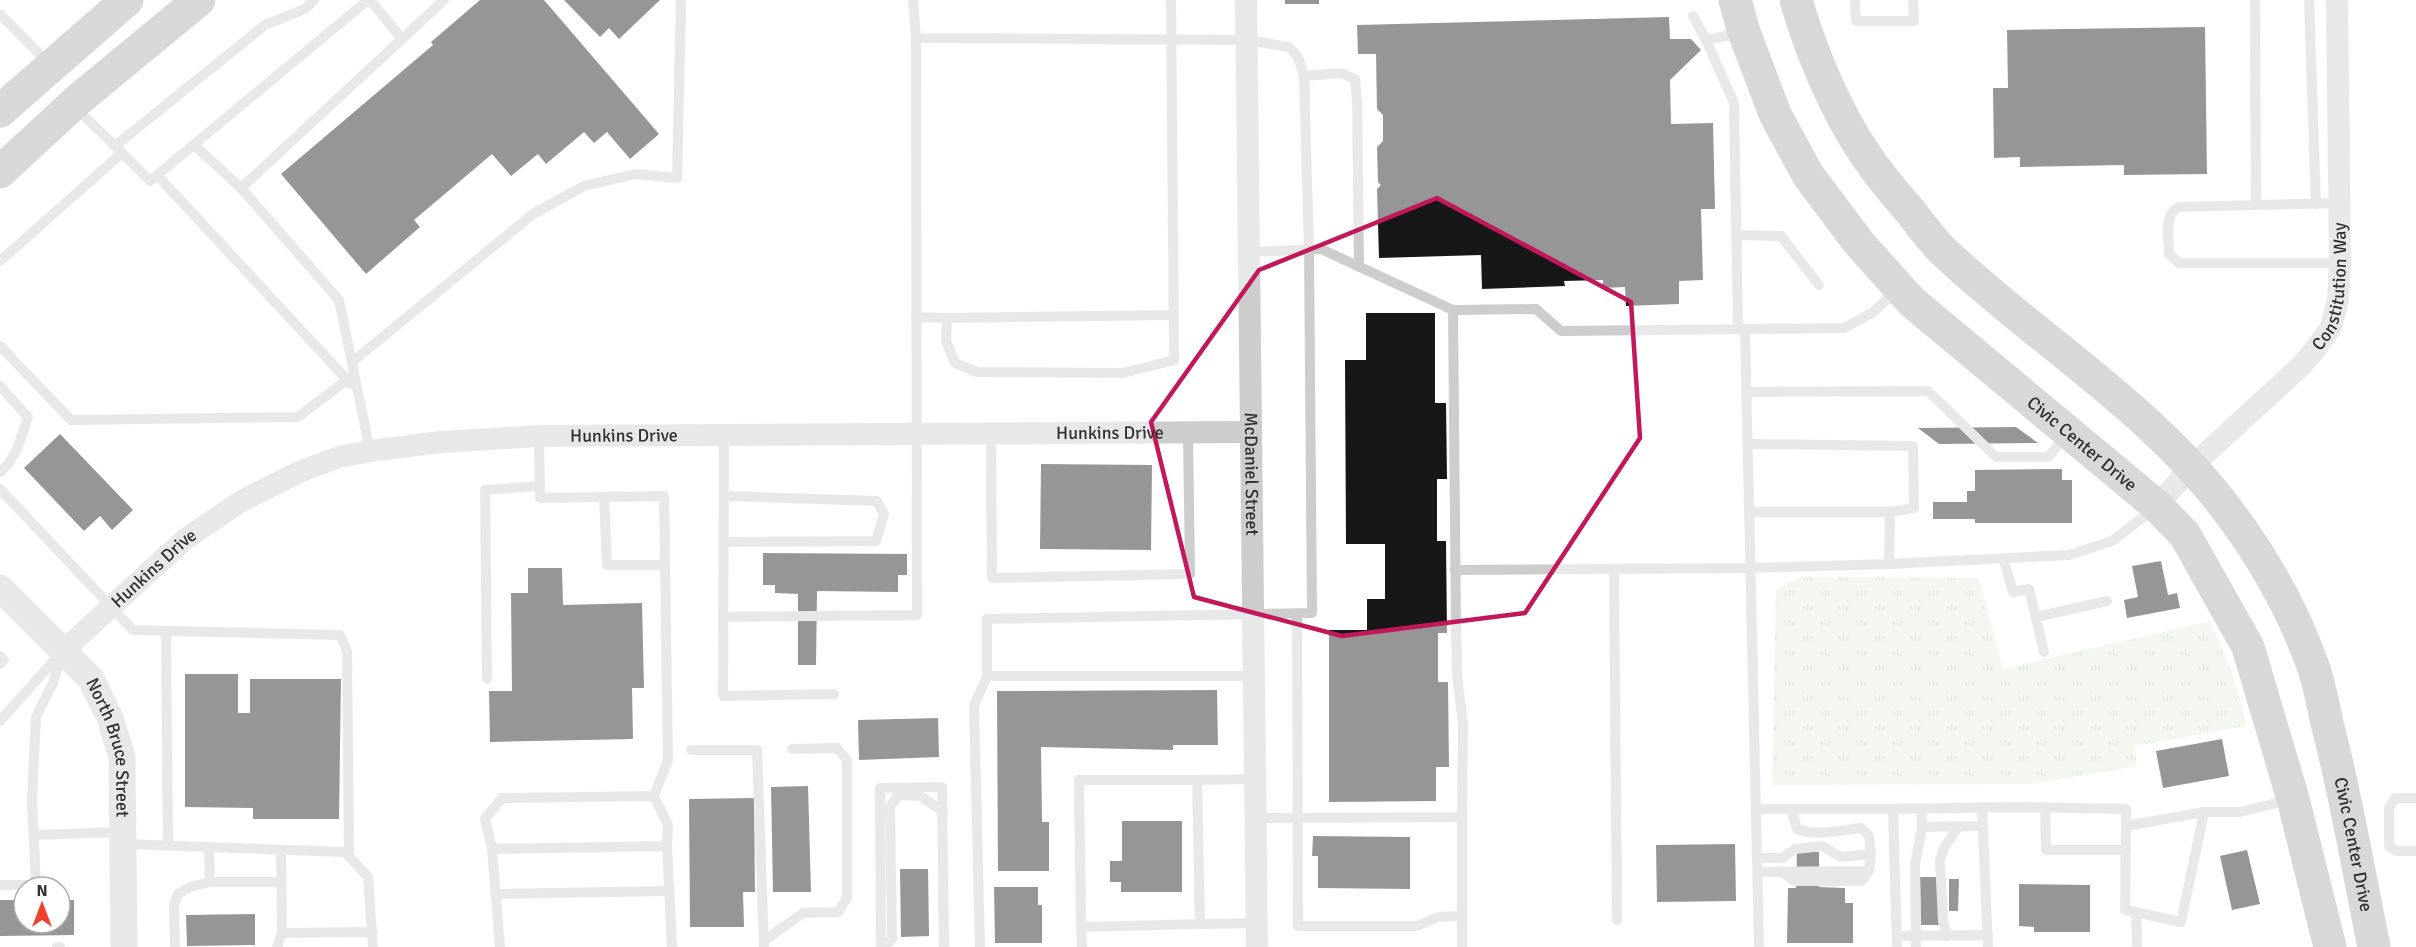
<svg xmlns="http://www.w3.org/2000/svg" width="2416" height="947" font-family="Signika,sans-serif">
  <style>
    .grass { fill: url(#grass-tufts) }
    .building { fill: #171717 }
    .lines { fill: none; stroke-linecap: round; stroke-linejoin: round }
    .service { stroke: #cdcdcd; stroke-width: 10 }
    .minor { stroke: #cdcdcd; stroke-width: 22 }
    .tertiary { stroke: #cdcdcd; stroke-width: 27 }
    .primary { stroke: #a8a8a8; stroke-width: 33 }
    .marked { fill: none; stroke: #c2185b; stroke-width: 4.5; stroke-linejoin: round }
    .labels { text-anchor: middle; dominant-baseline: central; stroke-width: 6; stroke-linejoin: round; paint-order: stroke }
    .street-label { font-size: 18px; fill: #303030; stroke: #fff }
  </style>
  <defs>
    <pattern id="grass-tufts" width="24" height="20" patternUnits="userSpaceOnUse" patternTransform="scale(1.5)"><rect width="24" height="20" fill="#e4eede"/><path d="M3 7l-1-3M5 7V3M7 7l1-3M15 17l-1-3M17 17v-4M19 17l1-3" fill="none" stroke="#c4ccbf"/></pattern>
  </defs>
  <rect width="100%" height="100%" fill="#fff"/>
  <path class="grass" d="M1800,577L1979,578L2003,669L2210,621L2232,672L2247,726L2134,746L2137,766L2032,784L1772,785L1776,590Z"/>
  <g class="building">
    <path d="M480,0H544L659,134L630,159L607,132L594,143L584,132L546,164L538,154L511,176L492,154L414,220L420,227L366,274L281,174L433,45L431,42Z"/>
    <path d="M564,0H660L619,39L609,28L600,37Z"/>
    <rect x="1285" y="0" width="34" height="4"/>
    <path d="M1669,17L1670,39H1691L1701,50L1670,80L1671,124L1713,123L1715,209H1701L1703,280L1679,281V304L1626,306L1625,287L1603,288V280L1564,281L1565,286L1482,289L1481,255L1379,258L1377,189L1381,185L1378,182L1377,147L1383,141V115L1377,109L1376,54H1358L1357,25Z"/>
    <path d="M2205,27L2207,174L2124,175V165L2020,167V157L1994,158L1993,88H2008L2007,30Z"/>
    <path d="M1366,313H1435V403H1446L1447,479H1437V541H1446L1447,633H1438V682H1448L1449,767H1436V801L1329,802V630H1367V599H1385V544H1346L1345,360H1366Z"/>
    <path d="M2016,427L2038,443L1939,444L1918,428Z"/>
    <path d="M60,434L133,510L112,530L100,516L84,531L24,468Z"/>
    <path d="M1041,464L1152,465L1151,550L1040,549Z"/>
    <path d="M2062,469V480H2072V523H1975V519H1933V502H1967V491H1975V470Z"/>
    <path d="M763,553L907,554V575H898V592L817,591L816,665H798V594L775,593V585H763Z"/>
    <path d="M2161,561L2168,595L2177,593L2180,608L2127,618L2124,600L2138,597L2132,566Z"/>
    <path d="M528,568H562L563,605L642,603L644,688H632L633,739L490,742L489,691H512L511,593H528Z"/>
    <path d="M185,674H238V713H250V679H341L339,819H253V808L185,807Z"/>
    <path d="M1217,690L1218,745H1173V750L1041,747L1042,822H1049V871H998L997,691Z"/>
    <path d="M938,718L939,757L859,760L858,720Z"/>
    <path d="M2222,739L2229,776L2163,788L2156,751Z"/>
    <path d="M808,786L811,892H773L771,787Z"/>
    <path d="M754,798L755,892H743L744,927H690L689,799Z"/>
    <path d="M1122,821H1182V892H1121V882H1110V861H1122Z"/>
    <path d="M1313,836L1410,837V889L1318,888V856H1312Z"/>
    <path d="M1735,844L1736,901L1657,902L1656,845Z"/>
    <path d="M2247,850L2260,904L2232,910L2220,856Z"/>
    <path d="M1797,851L1819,852V887L1845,888V903H1853V943H1787L1788,888H1796Z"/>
    <path d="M900,869H928L929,936L901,937Z"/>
    <path d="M1920,877H1938L1939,925H1921Z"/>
    <path d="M1949,879H1959L1958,911H1949Z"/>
    <path d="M2019,884L2090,885V932H2034V927L2019,926Z"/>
    <path d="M994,887H1038V905H1042V943H995Z"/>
    <path d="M0,900H24V923H60V900H74V935L0,936Z"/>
    <path d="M255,914V945L187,946L186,915Z"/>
  </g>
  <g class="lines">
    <g class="service">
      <path d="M314,0L305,9L265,25L115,146L150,181L368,0"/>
      <path d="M370,0L402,39L444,0"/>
      <path d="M913,0L916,38L1247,40L1289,47L1298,57L1304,76L1309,249L1312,613L987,619V676H1254"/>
      <path d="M1855,0L1856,21H1914L1913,0"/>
      <path d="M2255,0L2256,205"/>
      <path d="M2309,0L2316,204"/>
      <path d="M0,14L48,63"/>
      <path d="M1693,16L1706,40L1741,33"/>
      <path d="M1706,40L1734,103L1738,329"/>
      <path d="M1304,76L1341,73L1355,79L1357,101L1359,267"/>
      <path d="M75,107L115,146"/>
      <path d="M194,145L241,188L402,39"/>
      <path d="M157,175L351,384"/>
      <path d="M241,188L339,300L370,451"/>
      <path d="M2339,203L2178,207C2163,217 2169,239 2169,254L2179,263H2340"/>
      <path d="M1736,235L1781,236L1819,285"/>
      <path d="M1249,252L1321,249L1453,310L1456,626L1457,675L1463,724L1462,817L1255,818"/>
      <path d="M0,261L122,153"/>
      <path d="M1453,310L1536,309L1561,331L1844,328L1872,313L1897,290"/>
      <path d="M916,317L947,318L946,341L955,363L977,372L1123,373L1174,360L1171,0"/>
      <path d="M947,318L1174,315"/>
      <path d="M1745,329L1759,947"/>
      <path d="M0,346L71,420L298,417L347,380"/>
      <path d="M352,362L533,214L584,186L635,174L677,178L681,0"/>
      <path d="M0,386L28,417C22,435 16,459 0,472"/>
      <path d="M1747,392L1928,391L1996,457H2048L2067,435"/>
      <path d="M991,433L992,578L1190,574L1188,433"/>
      <path d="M724,434L723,696L834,694"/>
      <path d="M539,436L540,498L664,496L668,760L654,796"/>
      <path d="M0,489L133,630L340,635L347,651L349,856"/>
      <path d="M604,497L607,565H665"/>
      <path d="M1749,512H1890"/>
      <path d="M724,542L876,541L884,514L877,501L725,496"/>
      <path d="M2003,558L2013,592L2029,589L2044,652"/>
      <path d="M1889,564L2069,555L2112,541L2154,509"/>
      <path d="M1455,570L1751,568L1889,564L1890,512L1914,508L1913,446L1748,444"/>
      <path d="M1614,570L1617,920"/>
      <path d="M1297,614L1298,926H1417L1438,917L1462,916V817"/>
      <path d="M724,617L917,615L916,38"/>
      <path d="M2036,617L2107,601"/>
      <path d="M166,631L168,845"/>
      <path d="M0,656L4,660L0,664"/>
      <path d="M487,679L485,490L540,486"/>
      <path d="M0,721L60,654"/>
      <path d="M691,750H757L764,947"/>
      <path d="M1197,780L1255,779"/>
      <path d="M2416,798H2395L2389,808V846L2397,851H2416"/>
      <path d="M1982,807L1988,947"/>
      <path d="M2045,807L2046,850H2126"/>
      <path d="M1756,809H1893L1897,947"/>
      <path d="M1893,809L2017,807L2126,809L2125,910L2181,922L2204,812"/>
      <path d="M2126,826L2204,812H2240L2288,800"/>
      <path d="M1922,827L1983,826"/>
      <path d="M34,835L123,832"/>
      <path d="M123,844L345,852L368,877L373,947"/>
      <path d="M667,846L672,947"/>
      <path d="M209,847L210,882H281"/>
      <path d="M492,849L667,846L668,825L654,796L502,798L485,819L492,849L500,947"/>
      <path d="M1757,858H1782L1795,849L1822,846L1841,857L1871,854L1869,836L1861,828C1839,830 1818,837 1797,829L1791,809"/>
      <path d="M1758,872L1869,871L1871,854"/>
      <path d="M1782,872L1794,881H1862L1869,871"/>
      <path d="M0,885H36L32,800L36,717L53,683L62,654"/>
      <path d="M496,894L668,891"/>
      <path d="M2136,912L2137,947"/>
      <path d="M1462,916V947"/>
      <path d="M1200,924L1257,923"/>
      <path d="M1081,927L1200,924L1197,780H1079L1081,927L1082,947"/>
      <path d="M282,933L373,932"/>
      <path d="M1897,936L1988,935"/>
      <path d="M1947,936L1943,921L1940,860L1944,848L1958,827"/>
      <path d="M764,941L803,913L838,912L847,898V760L837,748L792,749"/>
      <path d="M57,947H60"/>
      <path d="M175,947L174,905L178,894L190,887L210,882"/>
      <path d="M277,947L282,933L281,850"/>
      <path d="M881,947L880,788L942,787L944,947"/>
      <path d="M883,947L892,939L890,806L899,795L920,796L943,811"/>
      <path d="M980,947L974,706L987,676"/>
      <path d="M1916,947L1915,864L1922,827V809"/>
    </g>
    <g class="minor">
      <path id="s1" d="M1246,0L1257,947"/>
      <path id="s2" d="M2157,506L2192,466L2300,367L2314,351L2331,327L2338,300L2340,263L2337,0"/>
      <path id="s3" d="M63,651L184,540L243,500L299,472L339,457L370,451L441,442L539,436L1251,432"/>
    </g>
    <path class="tertiary" id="s4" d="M0,588L91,679L110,718L122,757L124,947"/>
    <g class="primary">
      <path id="s5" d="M1735,0L1744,32L1775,114L1808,175L1859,243L1912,302L2157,506L2185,535L2248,647L2293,799L2330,947"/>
      <path id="s6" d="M1796,0C1811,52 1836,112 1867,157C1880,176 1895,194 1910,211C1920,224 1931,239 1943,251C2037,340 2158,412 2234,519C2267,564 2294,613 2313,666C2320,685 2323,707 2328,727C2347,800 2359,874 2374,947"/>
      <path d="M0,111L127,0"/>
      <path d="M0,172L79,99L199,0"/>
    </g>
  </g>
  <path d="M0 0H2416V947H0ZM1437,198L1631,302L1640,438L1525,613L1342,636L1194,597L1151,422L1259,270Z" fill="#fff" fill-opacity=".55" fill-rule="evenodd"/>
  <path class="marked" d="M1437,198L1631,302L1640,438L1525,613L1342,636L1194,597L1151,422L1259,270Z"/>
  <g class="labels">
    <g class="street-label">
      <text stroke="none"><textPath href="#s2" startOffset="290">Constitution Way</textPath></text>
      <text stroke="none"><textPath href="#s3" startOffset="1113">Hunkins Drive</textPath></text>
      <text stroke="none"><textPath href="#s3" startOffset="627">Hunkins Drive</textPath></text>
      <text stroke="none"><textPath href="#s5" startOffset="576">Civic Center Drive</textPath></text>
      <text stroke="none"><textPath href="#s1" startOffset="474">McDaniel Street</textPath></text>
      <text stroke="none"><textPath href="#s3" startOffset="123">Hunkins Drive</textPath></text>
      <text stroke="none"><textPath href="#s4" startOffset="201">North Bruce Street</textPath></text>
      <text stroke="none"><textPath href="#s6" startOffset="1041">Civic Center Drive</textPath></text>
    </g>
  </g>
  <g transform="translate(42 905)"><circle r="28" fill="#ffffff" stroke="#acacac" stroke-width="1.5"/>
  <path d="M0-4.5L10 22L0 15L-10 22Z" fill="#ee422c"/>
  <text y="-9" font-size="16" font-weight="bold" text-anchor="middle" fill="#303030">N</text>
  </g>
</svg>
